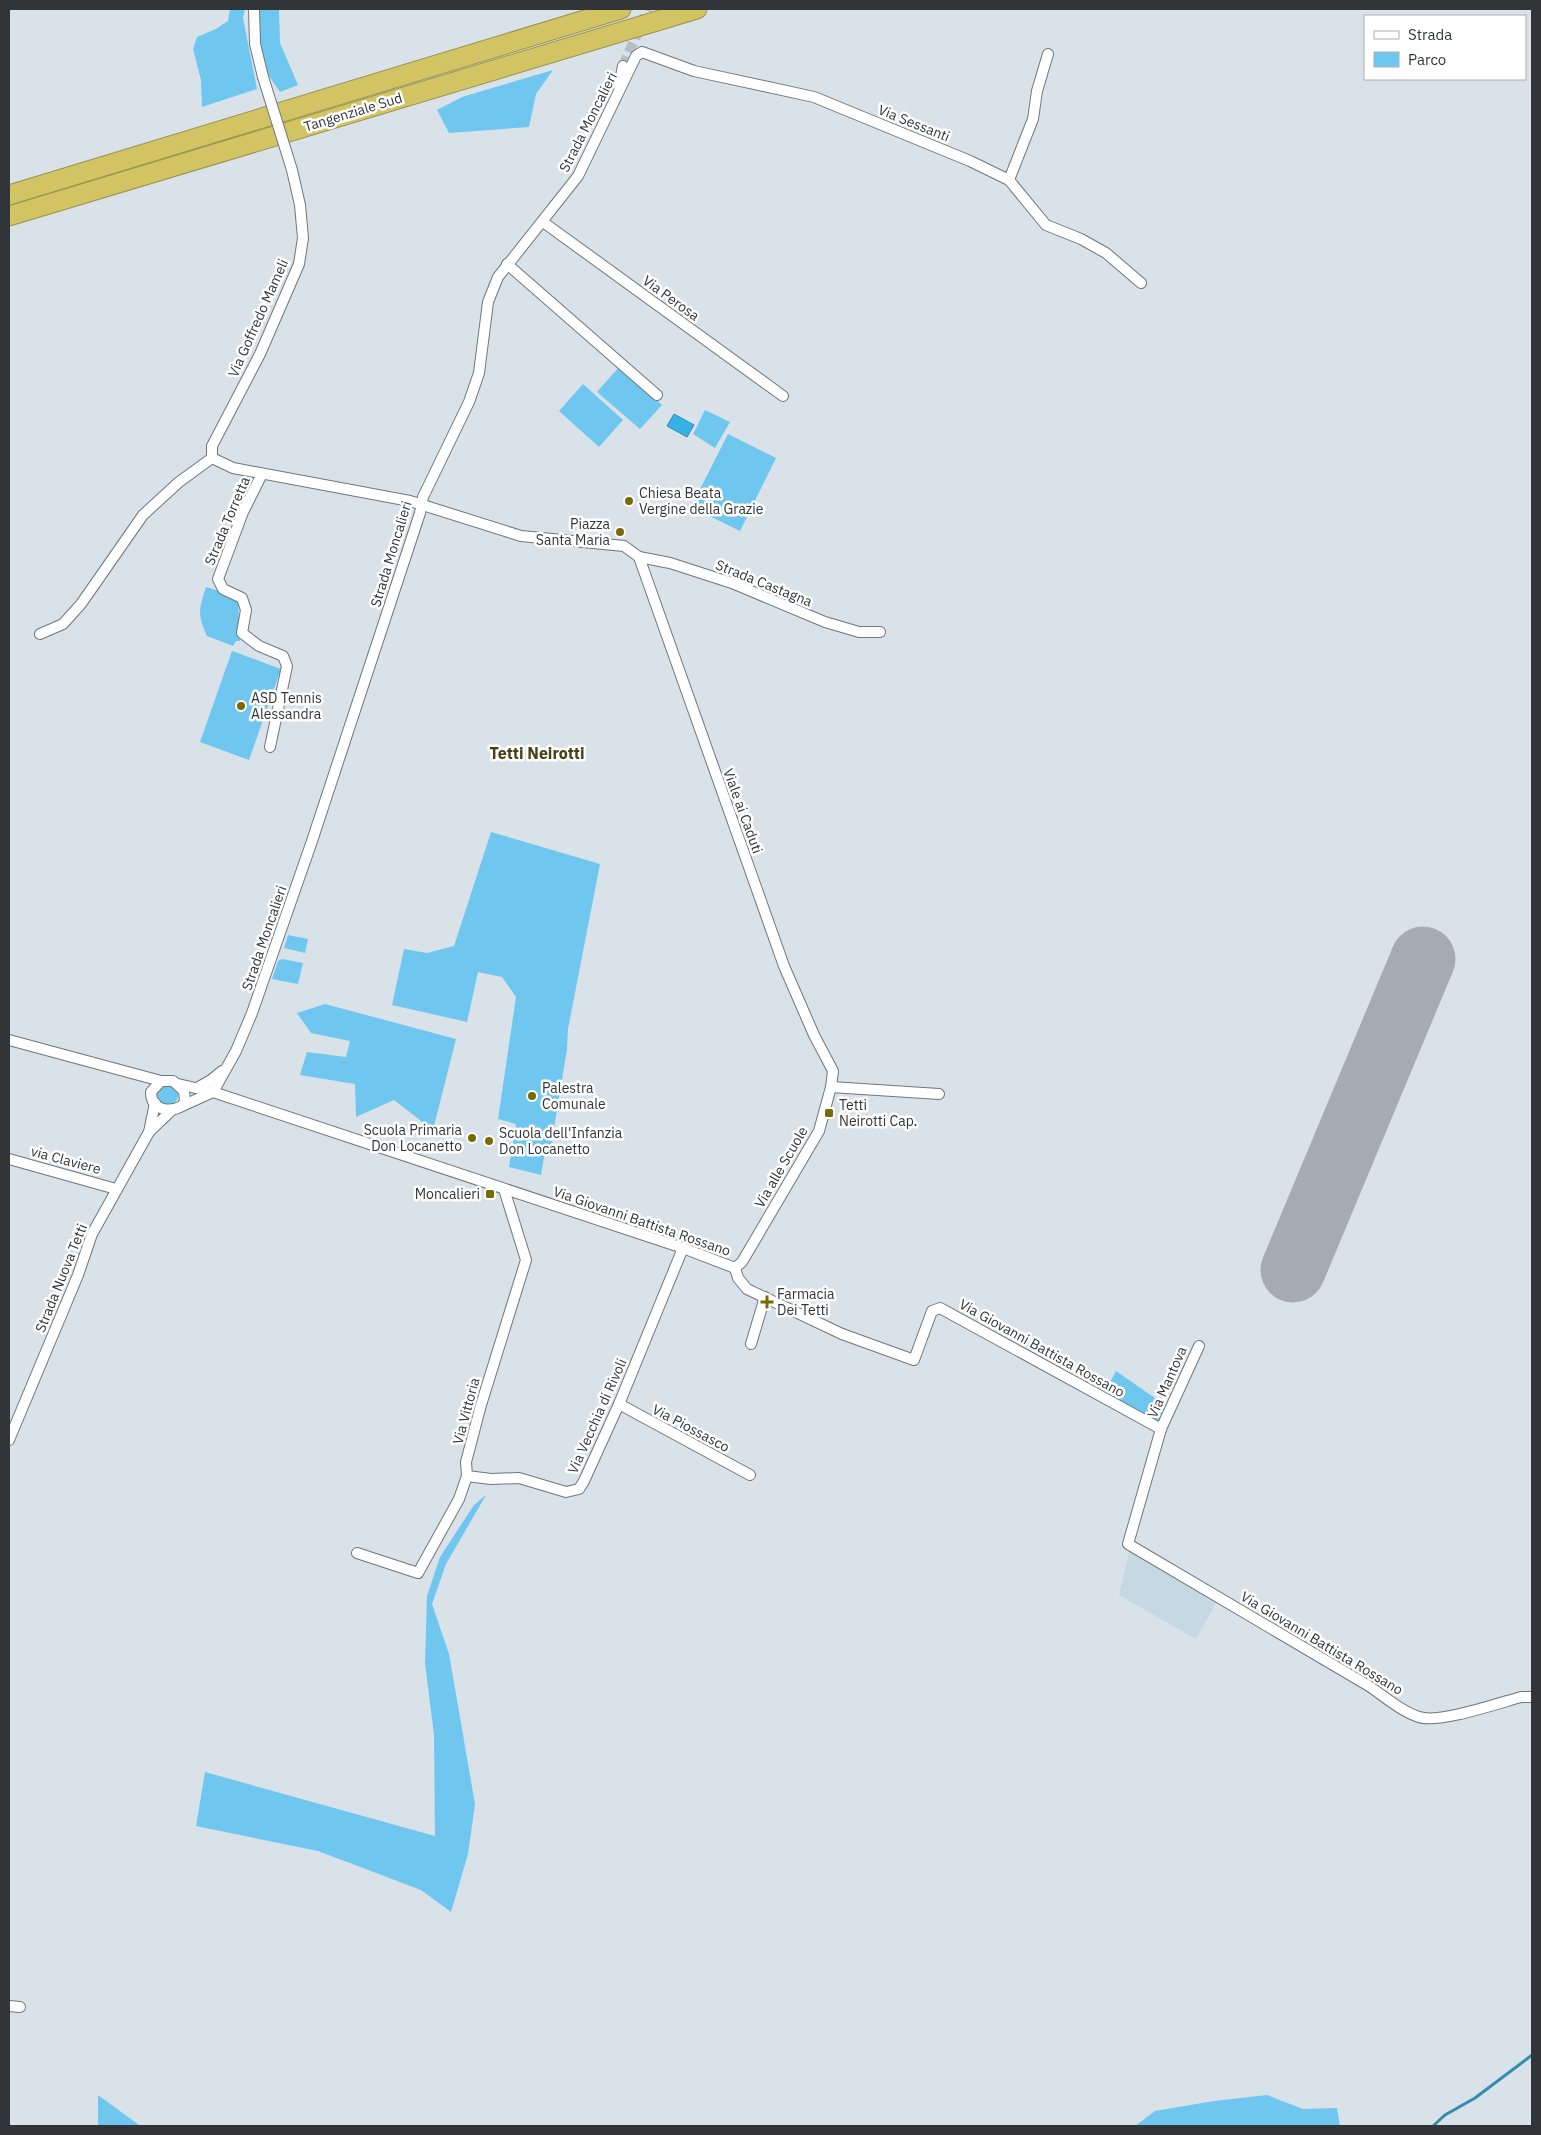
<svg xmlns="http://www.w3.org/2000/svg" width="1541" height="2135" font-family="'IBM Plex Sans',sans-serif">
  <style>
    .built { fill: #c6d8e2 }
    .green { fill: #6fc7f0 }
    .water { fill: #34b2e6; stroke: #338cb2 }
    .lines { fill: none; stroke-linecap: round; stroke-linejoin: round }
    .stream { stroke: #338cb2; stroke-width: 3 }
    .runway { stroke: #a4acb1; stroke-width: 65 }
    .minor-tunnel { stroke: #b7bfc5; stroke-width: 10; stroke-dasharray: 10 5; stroke-linecap: butt }
    .minor-casing { stroke: #6e777c; stroke-width: 12 }
    .motorway-casing { stroke: #9a9253; stroke-width: 21 }
    .minor { stroke: #fff; stroke-width: 10 }
    .motorway { stroke: #d2c462; stroke-width: 19 }
    .minor-bridge-casing { stroke: #6e777c; stroke-width: 12; stroke-linecap: butt }
    .minor-bridge { stroke: #fff; stroke-width: 10 }
    .poi-dot { fill: #776b04; stroke: #fff; stroke-width: 2 }
    .labels { text-anchor: middle; dominant-baseline: central; stroke-width: 5; stroke-linejoin: round; paint-order: stroke }
    .street-label { font-size: 14px; fill: #313537; stroke: #fff }
    .poi-label { font-size: 14px; fill: #313537; stroke: #fff; text-anchor: start }
    .quarter-label { font-size: 16px; font-weight: bold; fill: #464017; stroke: #fff }
  </style>
  <rect width="100%" height="100%" fill="#d8e2e8"/>
  <path class="built" d="M1130,1548L1217,1601L1196,1639L1119,1595Z"/>
  <g class="green">
    <path d="M230,9H245L243,18L257,89L202,107L201,80L193,49L197,37L216,29L228,21Z"/>
    <path d="M259,9H279L280,43L298,85L280,92L267,73L258,32Z"/>
    <path d="M553,70L536,94L529,127L449,133L437,110L462,97Z"/>
    <path d="M619,367L662,405L640,429L597,392Z"/>
    <path d="M583,384L623,420L599,447L559,411Z"/>
    <path d="M705,410L730,422L715,448L693,434Z"/>
    <path d="M728,434L776,458L740,531L691,507Z"/>
    <path d="M206,587L223,592L238,601L240,641H236L233,646L207,636C197,614 199,609 206,587Z"/>
    <path d="M232,651L281,669L249,760L200,742Z"/>
    <path d="M491,832L600,864L568,1029L567,1049L551,1146H546L541,1175L509,1167L516,1124L498,1119L516,997L502,977L478,972L467,1022L392,1005L404,949L427,953L454,946Z"/>
    <path d="M288,935L308,939L305,953L284,948Z"/>
    <path d="M282,959L303,963L298,984L272,979L278,961Z"/>
    <path d="M325,1004L456,1039L433,1130L394,1100L356,1117L355,1084L300,1075L307,1052L346,1057L350,1041L311,1033L297,1013Z"/>
    <circle cx="167" cy="1095" r="11"/>
    <path d="M1116,1371L1165,1405L1158,1422L1105,1392Z"/>
    <path d="M486,1495L446,1564L432,1604L449,1654L475,1804L468,1854L451,1912L421,1890L318,1851L196,1826L205,1772L435,1836L434,1735L425,1663L427,1596L440,1557L474,1505Z"/>
    <path d="M98,2095L139,2125L140,2126H98Z"/>
    <path d="M1267,2095L1303,2109L1337,2108L1340,2126H1135L1155,2111L1214,2101Z"/>
  </g>
  <path class="water" d="M674,414L694,425L687,437L667,426Z"/>
  <g class="lines">
    <path class="stream" d="M1433,2126L1445,2115L1475,2098L1532,2055"/>
    <path class="runway" d="M1293,1270L1423,959"/>
    <path class="minor-tunnel" d="M623,66L648,9"/>
    <g class="minor-casing">
      <g id="minor">
        <path d="M254,9L255,44L263,77"/>
        <path d="M619,86L623,66"/>
        <path d="M1009,180L1033,119L1037,91L1048,54"/>
        <path d="M543,222L783,396"/>
        <path d="M507,264L657,395"/>
        <path d="M212,458L233,468L410,501L521,536L624,546L639,557L670,563L732,583L825,622L859,632H880"/>
        <path d="M212,458V446L260,354L299,264L303,238L300,205L292,170"/>
        <path d="M262,474L243,512L218,579L223,589L242,598L246,610L242,633L259,646L283,656L287,666L270,747"/>
        <path d="M639,557L784,966L814,1035L833,1071L831,1087L819,1131L742,1262L735,1268"/>
        <path d="M40,634L63,624L81,604L143,515L179,482L212,458"/>
        <path d="M9,1040L161,1081H173L184,1091L185,1101L182,1106C169,1113 151,1110 151,1092L161,1081"/>
        <path d="M178,1084L213,1092L683,1248L735,1268"/>
        <path d="M831,1087L939,1094"/>
        <path d="M197,1088L211,1080L222,1071"/>
        <path d="M182,1106L213,1092L236,1051L252,1013L312,841L420,513L423,497L469,402L479,373L488,302L498,277L578,176L636,56L642,52L694,71L814,97L970,161L1009,180L1046,225L1081,239L1106,253L1141,283"/>
        <path d="M149,1132L171,1111"/>
        <path d="M9,1159L116,1189"/>
        <path d="M735,1268L738,1278L747,1289L842,1334L914,1360L932,1311L940,1308L1161,1429L1128,1544L1369,1686C1385,1697 1401,1711 1419,1717C1438,1724 1499,1703 1521,1697H1532"/>
        <path d="M751,1344L765,1297"/>
        <path d="M619,1404L750,1475"/>
        <path d="M1161,1429L1199,1346"/>
        <path d="M9,1440L78,1275L92,1234L149,1132L155,1103"/>
        <path d="M467,1476L491,1479L519,1478L566,1492L579,1489L584,1481L619,1404L683,1248"/>
        <path d="M357,1553L418,1573L459,1499L467,1476L466,1462L481,1405L526,1260L504,1189"/>
        <path d="M9,2006L20,2007"/>
      </g>
    </g>
    <g class="motorway-casing">
      <g id="motorway">
        <path d="M9,195L621,9"/>
        <path d="M9,216L697,9"/>
      </g>
    </g>
    <use href="#minor" class="minor"/>
    <use href="#motorway" class="motorway"/>
    <g class="minor-bridge-casing">
      <path id="minor-bridge" d="M263,77L292,170"/>
    </g>
    <use href="#minor-bridge" class="minor-bridge"/>
  </g>
  <g class="poi-dot">
    <circle cx="629" cy="501" r="5"/>
    <circle cx="620" cy="532" r="5"/>
    <circle cx="241" cy="706" r="5"/>
    <circle cx="532" cy="1096" r="5"/>
    <rect x="824" y="1108" width="10" height="10" rx="2.5"/>
    <circle cx="472" cy="1138" r="5"/>
    <circle cx="489" cy="1141" r="5"/>
    <rect x="485" y="1189" width="10" height="10" rx="2.5"/>
    <path d="M764.5 1294.5h5v5h5v5h-5v5h-5v-5h-5v-5h5z"/>
  </g>
  <g class="labels">
    <g class="street-label">
      <text transform="translate(353 112) rotate(-17)">Tangenziale Sud</text>
      <text transform="translate(588 122) rotate(-63)">Strada Moncalieri</text>
      <text transform="translate(914 123) rotate(22)">Via Sessanti</text>
      <text transform="translate(671 298) rotate(36)">Via Perosa</text>
      <text transform="translate(258 318) rotate(-66)">Via Goffredo Mameli</text>
      <text transform="translate(227 521) rotate(-67)">Strada Torretta</text>
      <text transform="translate(391 554) rotate(-73)">Strada Moncalieri</text>
      <text transform="translate(764 583) rotate(22)">Strada Castagna</text>
      <text transform="translate(743 811) rotate(70)">Viale ai Caduti</text>
      <text transform="translate(264 938) rotate(-71)">Strada Moncalieri</text>
      <text transform="translate(66 1160) rotate(15)">via Claviere</text>
      <text transform="translate(781 1167) rotate(-60)">Via alle Scuole</text>
      <text transform="translate(642 1221) rotate(19)">Via Giovanni Battista Rossano</text>
      <text transform="translate(61 1278) rotate(-68)">Strada Nuova Tetti</text>
      <text transform="translate(1042 1348) rotate(29)">Via Giovanni Battista Rossano</text>
      <text transform="translate(1167 1382) rotate(-66)">Via Mantova</text>
      <text transform="translate(466 1411) rotate(-75)">Via Vittoria</text>
      <text transform="translate(597 1416) rotate(-66)">Via Vecchia di Rivoli</text>
      <text transform="translate(691 1428) rotate(28)">Via Piossasco</text>
      <text transform="translate(1322 1643) rotate(31)">Via Giovanni Battista Rossano</text>
    </g>
    <g class="poi-label">
      <text x="639" y="493">Chiesa Beata<tspan x="639" dy="16">Vergine della Grazie</tspan></text>
      <text x="610" y="524" text-anchor="end">Piazza<tspan x="610" dy="16">Santa Maria</tspan></text>
      <text x="251" y="698">ASD Tennis<tspan x="251" dy="16">Alessandra</tspan></text>
      <text x="542" y="1088">Palestra<tspan x="542" dy="16">Comunale</tspan></text>
      <text x="839" y="1105">Tetti<tspan x="839" dy="16">Neirotti Cap.</tspan></text>
      <text x="462" y="1130" text-anchor="end">Scuola Primaria<tspan x="462" dy="16">Don Locanetto</tspan></text>
      <text x="499" y="1133">Scuola dell'Infanzia<tspan x="499" dy="16">Don Locanetto</tspan></text>
      <text x="480" y="1194" text-anchor="end">Moncalieri</text>
      <text x="777" y="1294">Farmacia<tspan x="777" dy="16">Dei Tetti</tspan></text>
    </g>
    <g class="quarter-label">
      <text x="537" y="753">Tetti Neirotti</text>
    </g>
  </g>
  <rect width="1541" height="2135" fill="none" stroke="#313537" stroke-width="20"/>
  <rect x="1364" y="15" width="162" height="65" fill="#ffffff" stroke="#adaeaf"/>
  <rect x="1374" y="31" width="25" height="8" fill="#ffffff" stroke="#adaeaf"/>
  <text x="1408" y="40" font-size="15" fill="#313537">Strada</text>
  <rect x="1374" y="52" width="25" height="15" fill="#6fc7f0" stroke="#adaeaf"/>
  <text x="1408" y="65" font-size="15" fill="#313537">Parco</text>
</svg>
